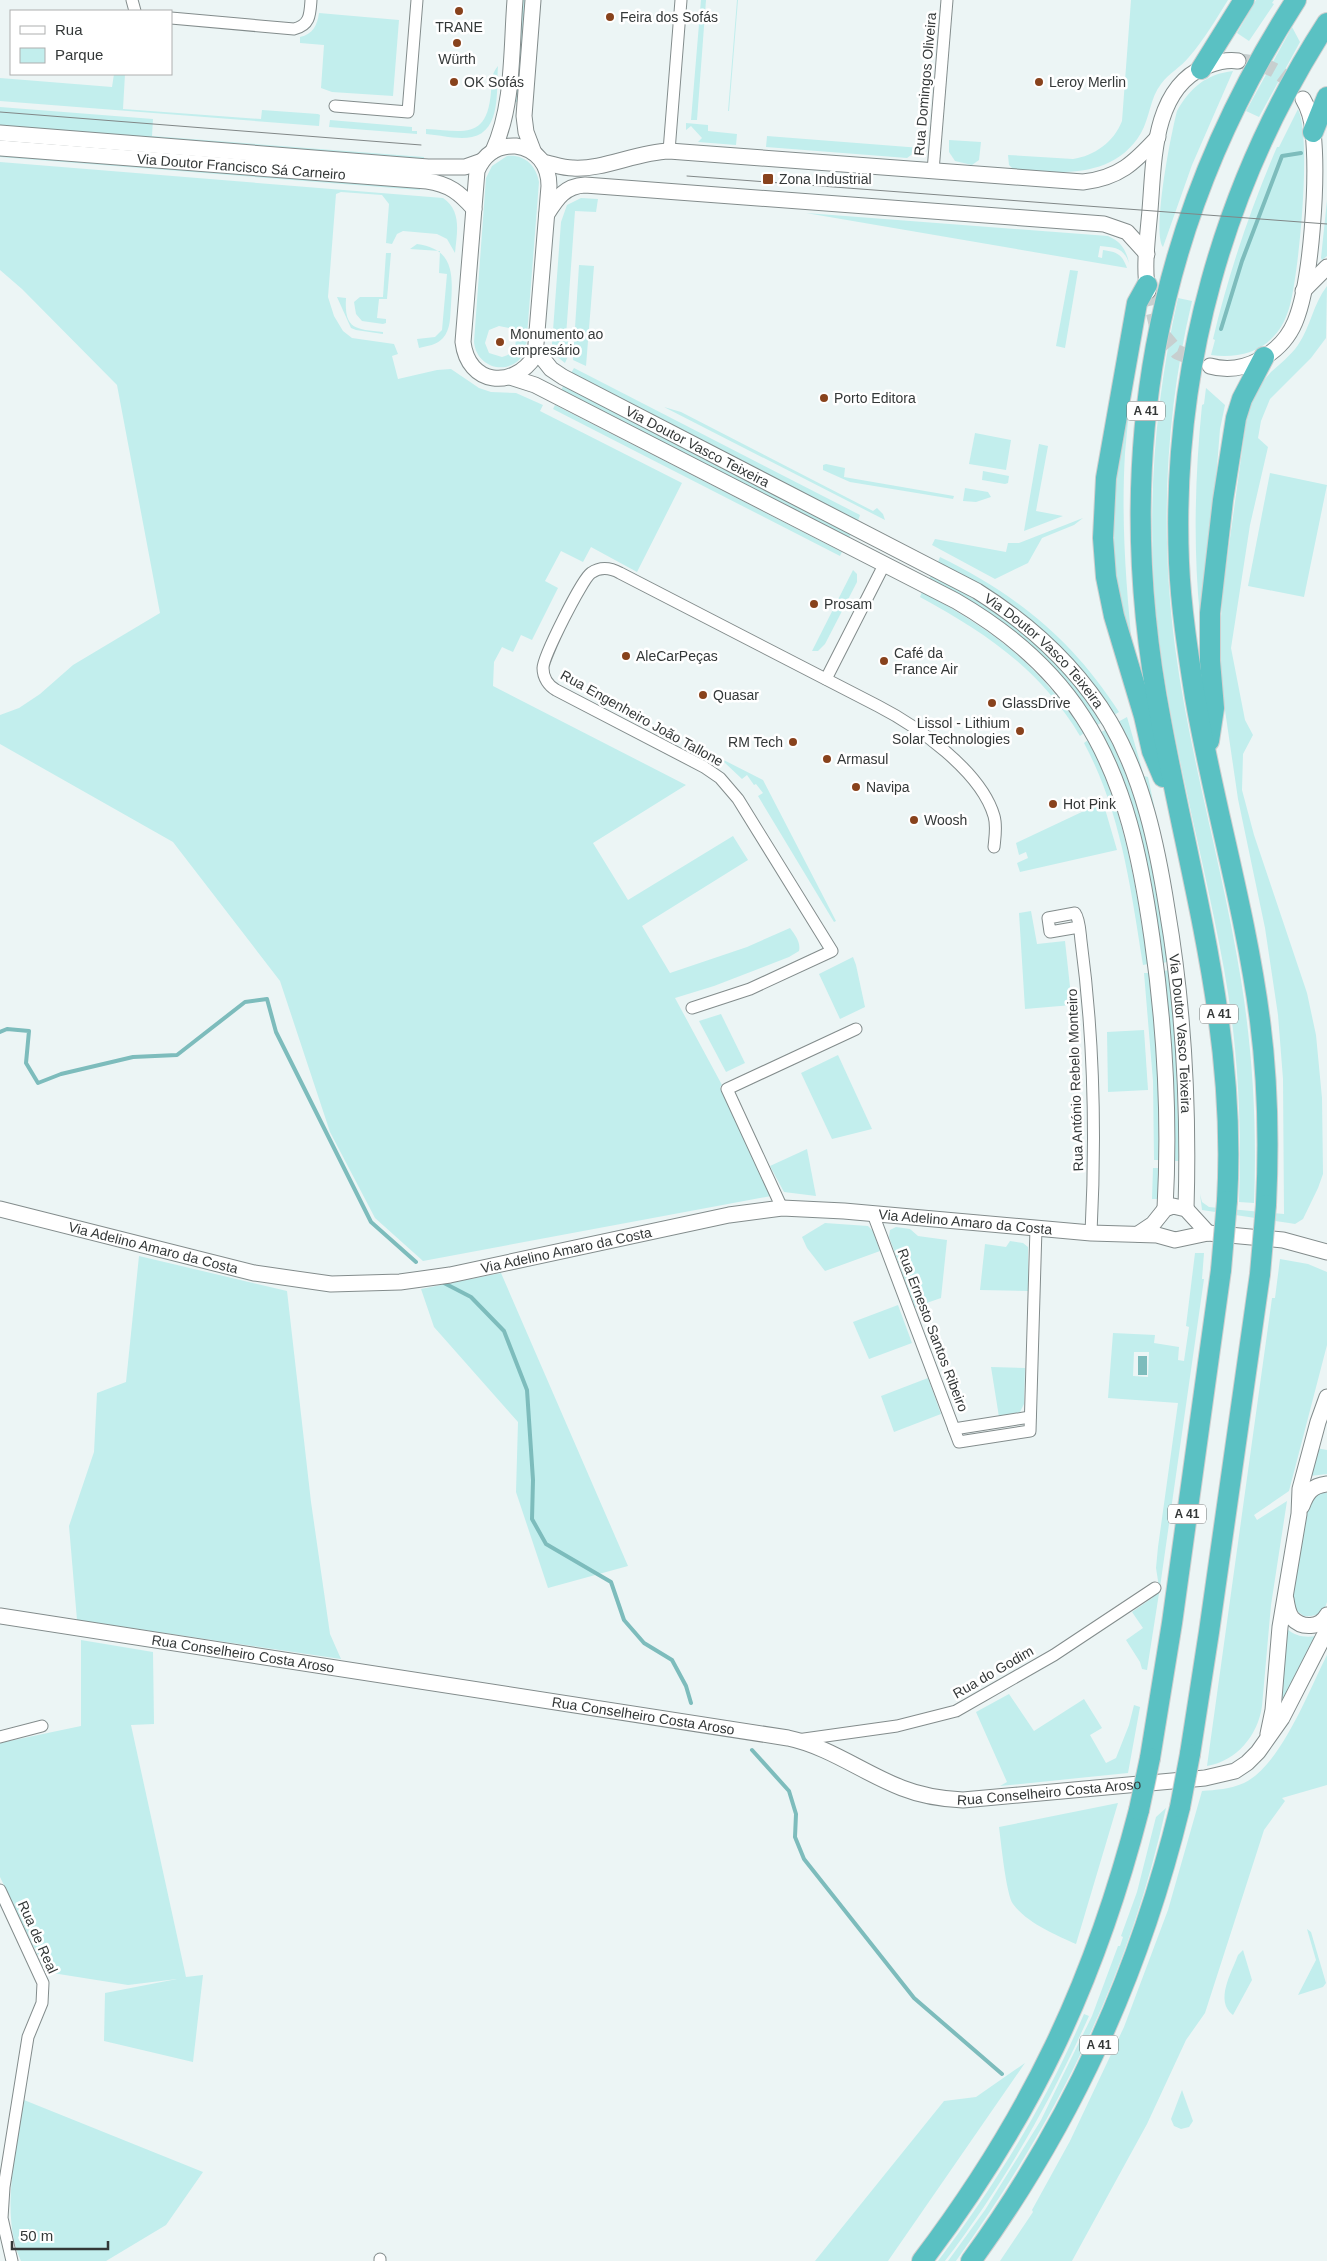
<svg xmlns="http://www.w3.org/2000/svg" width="1327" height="2261" font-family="Helvetica,sans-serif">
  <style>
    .green { fill: #c2eeed; fill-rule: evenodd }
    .water { fill: #7dbcbc }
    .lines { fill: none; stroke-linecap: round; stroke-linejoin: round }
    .stream { stroke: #7dbcbc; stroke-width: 4 }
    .secondary-tunnel { stroke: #c7cfcf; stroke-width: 15; stroke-dasharray: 15 8; stroke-linecap: butt }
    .street-casing { stroke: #838c8c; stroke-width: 13 }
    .secondary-casing { stroke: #838c8c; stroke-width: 17 }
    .highway-casing { stroke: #cecfcf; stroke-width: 22 }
    .street { stroke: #fff; stroke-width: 11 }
    .secondary { stroke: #fff; stroke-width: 15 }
    .highway { stroke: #5ac1c3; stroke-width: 20 }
    .tram { stroke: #818787; stroke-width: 1 }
    .highway-bridge-casing { stroke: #cecfcf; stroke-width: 22; stroke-linecap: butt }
    .highway-bridge { stroke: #5ac1c3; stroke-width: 20 }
    .poi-dot { fill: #88421c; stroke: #fff; stroke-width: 2 }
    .labels { text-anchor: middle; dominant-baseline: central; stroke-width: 5; stroke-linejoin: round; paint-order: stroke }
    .shield { fill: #fff; stroke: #717474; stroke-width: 1 }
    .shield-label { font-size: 12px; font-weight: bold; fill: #343838 }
    .poi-label { font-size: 14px; fill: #343838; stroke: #fff; text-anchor: start }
    .street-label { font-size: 14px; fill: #343838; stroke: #fff }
  </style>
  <rect width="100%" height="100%" fill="#ecf5f5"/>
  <g class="green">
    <path d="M522,0H525L518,102H514Z"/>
    <path d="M701,0H706L697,120H691Z"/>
    <path d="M737,0H738L729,111H728Z"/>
    <path d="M1131,0H1228C1216,19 1204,40 1189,57C1181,67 1169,73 1161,84C1150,98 1150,117 1141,133C1114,179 1059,174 1013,169L1009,165L1008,155L1073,159C1094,156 1114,142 1122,121Z"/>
    <path d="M1256,0H1274L1272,3L1274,4L1249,41L1237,33Z"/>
    <path d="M319,13L399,20L393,96L332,92L321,88L324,45L300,43V37C313,34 317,26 319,13Z"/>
    <path d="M1292,27L1300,42L1259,117L1246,111Z"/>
    <path d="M498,66C496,88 502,131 472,137C458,140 440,135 426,134V129C464,131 487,140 491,92C492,81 491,74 498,66Z"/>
    <path d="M1233,71L1192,165L1163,247C1152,230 1171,134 1177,111C1190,88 1206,74 1233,71Z"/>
    <path d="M114,74H125L123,109L261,119L262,110L318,114L320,115L319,126L0,101V78L112,87Z"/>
    <path d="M0,107L153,119L152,136L424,157V160L0,127Z"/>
    <path d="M1298,109C1312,138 1299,271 1290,305C1287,316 1282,328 1274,336C1258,354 1234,358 1211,355L1215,340L1213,339C1229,272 1250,210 1277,147H1279Z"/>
    <path d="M330,120L412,127V131H417V134L329,127Z"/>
    <path d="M686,123L708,125V131L737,134L736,145L698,142L702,138L691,126L686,130Z"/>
    <path d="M767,136L921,148L907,158L766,147Z"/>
    <path d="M949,140L981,142L979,160L972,165L955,161L949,152Z"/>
    <path d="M0,154L420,187V190L0,157Z"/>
    <path d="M507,156C524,154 536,165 539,182L526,348C517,377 477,372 474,342L486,178L492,166ZM499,326L509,328C520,339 517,354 502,357L489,353L485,343L489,330Z"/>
    <path d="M0,162L443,198C462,211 457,232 455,253L447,239L437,234L403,231L397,234L392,244L386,243L389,204L382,195L341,192L336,194L328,297L334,316L343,331L352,338L394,344L398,354L392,356L398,379L437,370L451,369L479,388L491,392L516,393L543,405L540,411L682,483L637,572L591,547L583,562L561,551L545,581L558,588L532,640L521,635L513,652L502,647L494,662L493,686L686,785L593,843L628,900L733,836L748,860L642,926L670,973L747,947L790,928C795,935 801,942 799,951L789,957L714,986L675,998L722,1085L720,1087L771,1196L423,1261L375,1218L330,1132L280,981L173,842L0,744V715L19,708L40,694L73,665L160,613L117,385L22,289L0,270Z"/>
    <path d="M581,198L598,199L596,212L575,211L566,336L568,337V356L565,363L555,355L552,344L561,222L567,205Z"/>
    <path d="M1327,200V256L1322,260L1321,258Z"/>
    <path d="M806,213L1108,236C1120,241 1126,249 1129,263C1123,247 1116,248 1100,246L1098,257L1102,258L1103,250C1117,252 1122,254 1127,268Z"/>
    <path d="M417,244C454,249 453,274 451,305C450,316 451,329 443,338C437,345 427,346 419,348L417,339L435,337L442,330L447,274L439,273L440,251L410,249Z"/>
    <path d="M386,253H391L387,299H379L377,318L386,319V323L383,324L362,321L356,314L354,302L360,297H383Z"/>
    <path d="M579,265L594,266L586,366L573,360Z"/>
    <path d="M1070,270L1078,271L1065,348L1056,346Z"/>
    <path d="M1327,286L1326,338L1311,358L1270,399L1261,421L1258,438L1268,447L1250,525L1231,648L1245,720L1253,735L1243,754L1242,790L1254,835L1307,993L1316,1035L1322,1098L1323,1174L1318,1188L1303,1219L1295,1224L1289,1223L1202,1210L1200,1194L1202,1202L1209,1207L1284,1214L1283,1079L1278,1015L1265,928L1238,799L1221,683L1220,631L1223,589L1247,415C1253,399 1259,384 1271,372C1281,363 1291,355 1298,345C1311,326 1313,304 1327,286Z"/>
    <path d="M337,297L346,298C344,330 356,329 383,332V334L356,330L351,328Z"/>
    <path d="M1178,298L1192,301C1165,415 1160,531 1175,647C1190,759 1223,868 1241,980C1253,1054 1257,1128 1254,1203L1239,1202C1242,1123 1238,1046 1224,969C1203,853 1170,739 1157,622C1146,513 1154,405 1178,298Z"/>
    <path d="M1141,336C1134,375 1128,414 1125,453C1121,521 1126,587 1133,654L1110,567L1112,479Z"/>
    <path d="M574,368L860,515L858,521L571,373Z"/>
    <path d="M563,386L851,534L849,538L561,391Z"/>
    <path d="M1206,388L1225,405L1220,429L1215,492L1200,617C1193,546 1195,476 1202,405L1204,404Z"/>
    <path d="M555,405L842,552L840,556L553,409Z"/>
    <path d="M664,407L681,412L873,511L877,508L883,514L885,520Z"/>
    <path d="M975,433L1011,440L1006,470L969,464Z"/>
    <path d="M1039,444L1048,446L1036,511L1063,516L1024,531Z"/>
    <path d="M826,464L845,468L844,477L954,496L953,499L850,482L823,470V465Z"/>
    <path d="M983,471L1009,476L1008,483L1005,484L982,480Z"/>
    <path d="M1270,473L1327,485L1304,597L1248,586Z"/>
    <path d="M965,488L988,492L991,497L976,502L963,501Z"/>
    <path d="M1083,518L1074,525L1042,538L1028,563L995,579L932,545L935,539L1006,552L1008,543H1019Z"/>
    <path d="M940,557C1016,594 1073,640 1119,712L1114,715C1067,642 1015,602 938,562Z"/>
    <path d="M853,570L857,574V582L825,644L818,651H812Z"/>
    <path d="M931,575C1002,611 1059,654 1101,723L1097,725C1050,652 1003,620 929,579Z"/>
    <path d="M922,592C995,631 1038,664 1084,733L1080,736C1040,669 986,633 920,597Z"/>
    <path d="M1127,717L1144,776L1148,777L1160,834L1141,768L1118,722Z"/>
    <path d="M1105,730C1144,801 1157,882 1167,962L1163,963C1153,883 1140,803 1101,732Z"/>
    <path d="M1088,740C1125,810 1136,887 1148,964L1143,965C1131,889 1121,812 1084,743Z"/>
    <path d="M706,751L763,780L836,921L834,922L758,796L763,793L756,784L754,785L747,775L742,779L724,762Z"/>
    <path d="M1103,802L1117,850L1020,872L1017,863L1028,858L1026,852L1019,855L1016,843Z"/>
    <path d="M1031,911L1037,944L1065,941L1072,1005L1025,1009L1019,913Z"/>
    <path d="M853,957L856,965L865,1007L840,1019L819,974Z"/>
    <path d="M1169,970L1176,1048L1179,1161H1175L1173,1064L1164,971Z"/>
    <path d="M1144,973H1149L1158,1066L1159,1160H1154L1153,1081Z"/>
    <path d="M721,1014L745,1063L726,1072L699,1021Z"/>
    <path d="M1144,1030L1148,1090L1108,1092L1107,1032Z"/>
    <path d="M838,1055L872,1129L832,1139L801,1073Z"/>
    <path d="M807,1149L816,1196L784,1192L770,1166Z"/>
    <path d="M1153,1168H1159L1158,1199H1152Z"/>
    <path d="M825,1223L868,1226L873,1231L880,1251L825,1271L807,1248L802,1237Z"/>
    <path d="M896,1227L910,1229L918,1236L947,1240L941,1298L915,1307L889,1237L890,1230Z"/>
    <path d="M1010,1241L1023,1243L1028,1247V1291L980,1290L985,1244L1006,1247Z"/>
    <path d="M1195,1253H1204L1202,1279H1204L1160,1587L1147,1670L1142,1669L1140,1662L1126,1640L1143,1628L1132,1612L1152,1598L1159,1587L1156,1568L1158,1547L1178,1403L1108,1398L1113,1333L1155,1335L1154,1343L1179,1347L1178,1360L1184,1361L1189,1327L1186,1326ZM1134,1352H1149L1148,1377L1133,1376Z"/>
    <path d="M139,1256L287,1291L311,1502L330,1634L341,1659L77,1620L69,1526L94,1452L97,1393L126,1382Z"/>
    <path d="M1280,1259L1308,1264L1327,1272V1345L1289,1491L1254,1515L1257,1520L1287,1501L1271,1605L1262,1706C1258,1735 1237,1761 1207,1766L1272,1298H1275Z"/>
    <path d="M501,1273L628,1566L548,1588L516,1492L518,1422L434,1327L421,1289Z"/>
    <path d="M898,1305L912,1343L869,1359L853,1322Z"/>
    <path d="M991,1367L1025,1368L1024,1404L1020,1412L999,1417Z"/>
    <path d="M928,1378L941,1414L894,1432L881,1396Z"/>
    <path d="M1316,1448L1327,1450V1474L1310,1476Z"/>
    <path d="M1321,1493H1327V1602C1324,1613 1316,1617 1304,1616L1294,1609L1291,1596L1306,1509L1316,1495Z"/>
    <path d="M1287,1629C1295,1636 1305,1638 1316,1636L1280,1710Z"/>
    <path d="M81,1640L153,1652L154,1724L131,1725L186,1977L203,1975L193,2062L104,2041L105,1993L177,1979L128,1985L46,1972L0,1877V1743L81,1726Z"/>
    <path d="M1327,1655V1785L1282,1798L1285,1801L1264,1830L1205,2013L1186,2040L1147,2124L1072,2261H1000L1033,2212L1032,2210L1070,2141L1124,2027L1168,1910L1202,1791C1216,1790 1230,1789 1244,1783C1281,1765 1308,1692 1327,1655Z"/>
    <path d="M1009,1694L1034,1731L1084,1699L1102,1728L1090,1735L1106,1763L1116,1758L1129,1725L1134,1705L1140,1707L1128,1773L1000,1786L1007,1782L976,1712Z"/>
    <path d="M1118,1803L1076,1944C1056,1935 1027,1923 1013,1904C1006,1894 1001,1842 999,1827Z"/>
    <path d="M1166,1808C1129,1977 1056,2121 956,2261H948L985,2210L1041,2120L1092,2016L1118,1946H1120L1123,1937L1121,1936L1137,1892L1156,1817Z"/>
    <path d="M1307,1929L1311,1932L1326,1983L1323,1987L1298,1995L1316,1960Z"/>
    <path d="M1243,1950L1252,1980L1233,2015C1214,2001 1232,1972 1238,1955Z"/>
    <path d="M1084,2014L1089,2016C1050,2103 1003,2185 945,2261H938C995,2186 1047,2101 1084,2014Z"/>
    <path d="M1025,2063L888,2261H815L944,2101L976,2097Z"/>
    <path d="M1182,2090L1193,2121L1189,2127L1181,2129L1174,2126L1171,2119Z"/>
    <path d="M24,2100L203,2172L166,2225L106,2261H21C0,2216 16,2148 24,2100Z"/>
  </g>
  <rect class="water" x="1138" y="1356" width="9" height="19"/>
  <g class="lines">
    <g class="stream">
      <path d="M1221,329L1242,261L1282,156L1301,153"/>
      <path d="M0,1032L7,1029L29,1031L26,1063L38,1083L61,1074L133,1057L177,1055L245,1002L267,999L276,1032L371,1222L416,1262"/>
      <path d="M444,1283L471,1297L504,1331L527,1390L533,1480L532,1519L546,1544L611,1582L624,1620L644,1643L672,1660L686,1686L691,1703"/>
      <path d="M752,1750L789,1791L796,1814L795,1837L804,1859L914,1998L1002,2074"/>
    </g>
    <g class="secondary-tunnel">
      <path d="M1238,61C1263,63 1281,69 1296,90"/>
      <path d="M1148,291L1157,328L1177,352L1202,362"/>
    </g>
    <g class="street-casing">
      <g id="street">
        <path d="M132,0L135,11"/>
        <path d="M171,18L294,29C310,25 310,15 311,0"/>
        <path d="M335,106L408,112L417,0"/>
        <path d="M669,151L681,0"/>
        <path d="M933,171L947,0"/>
        <path d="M826,679L884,565"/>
        <path d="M1079,927L1050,932L1048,918L1075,913C1080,920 1080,933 1081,941C1094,1038 1096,1136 1091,1233"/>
        <path d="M692,1008L750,989L832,951L738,799L720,778L704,767L556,690C549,686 543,678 543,668C543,657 582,579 591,573C601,566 611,568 620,573L878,706C917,726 981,771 994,816C997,826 995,837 994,847"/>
        <path d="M782,1208L727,1089L856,1029"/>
        <path d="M873,1214L959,1442L1030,1431L1036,1228"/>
        <path d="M954,1429L1030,1417"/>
        <path d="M0,1737L42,1726"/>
        <path d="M797,1740L897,1726L956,1711L1054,1655L1155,1588"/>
        <path d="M0,1890L43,1983L42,2003L28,2037L4,2187L2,2218L12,2261"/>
        <path d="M380,2261V2259"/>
      </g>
    </g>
    <g class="secondary-casing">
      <g id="secondary">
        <path d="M533,0L524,116L526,132L534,153"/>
        <path d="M0,133L428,167H465L482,161"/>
        <path d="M516,146C537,149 549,165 549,186L535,356C513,390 468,385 463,342L477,171C484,154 498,145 516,146Z"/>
        <path id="s1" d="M0,148L427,181C449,184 460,193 474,209"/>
        <path d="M493,151C514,105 511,50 515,0"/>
        <path d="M543,162C553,164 563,168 573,168C603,170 637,152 669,151L1083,182C1119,178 1134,163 1158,137"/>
        <path d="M547,214C557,198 565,186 585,185L1104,224L1127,232L1147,254"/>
        <path d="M1148,291C1143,269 1148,234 1150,210C1154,163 1152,90 1204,67C1215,63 1226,59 1238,61"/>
        <path d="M1303,291L1327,267"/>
        <path id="s2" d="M536,350L551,369L563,377L977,591C1031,625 1077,667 1110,722C1143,779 1157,845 1167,909C1184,1008 1189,1108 1186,1209"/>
        <path d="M1210,366C1244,376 1282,353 1295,322C1312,281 1318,177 1313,132C1312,120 1309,109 1303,99"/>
        <path d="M510,377L535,385L956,601C1006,630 1051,667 1083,717C1126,783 1141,861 1152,938C1165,1028 1170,1118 1165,1209"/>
        <path id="s3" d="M0,1209L254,1273L331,1284L400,1282L450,1275L729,1215L782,1208L844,1211L1091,1233L1157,1235L1175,1240L1208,1233L1283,1240L1327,1252"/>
        <path d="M1138,1234L1153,1224L1165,1209L1173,1206L1186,1209L1208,1233"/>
        <path d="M1302,1506C1307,1492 1312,1486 1327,1484"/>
        <path d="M1286,1599C1287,1606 1288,1613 1292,1618C1302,1629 1320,1628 1327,1615"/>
        <path id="s4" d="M0,1616L788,1738C830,1747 863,1773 902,1788C922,1796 942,1799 963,1800L1205,1778L1235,1771L1247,1763L1258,1752L1282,1718L1327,1630"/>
        <path d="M1268,1734L1273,1710L1280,1627L1299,1514L1300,1489L1318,1422L1327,1397"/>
      </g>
    </g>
    <g class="highway-casing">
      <g id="highway">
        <path d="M1201,69L1244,0"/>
        <path d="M1313,132L1327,97"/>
        <path d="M1147,285L1137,303L1106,478L1103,538L1106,577L1114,616L1144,716L1152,751L1163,777"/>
        <path d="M1209,741L1214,708L1210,661V613L1223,500L1236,418L1242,399L1264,357"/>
        <path d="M1227,1201C1237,1032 1191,884 1161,721C1111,462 1152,223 1296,0"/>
        <path d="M1266,1205C1269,1143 1268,1082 1260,1021C1246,912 1214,806 1195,697C1188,653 1181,608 1179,563C1171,371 1223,184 1327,23"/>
        <path d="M1190,1754L1209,1632L1260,1274"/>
        <path d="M1150,1758L1172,1623L1221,1270"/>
        <path d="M922,2261C1030,2118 1094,1984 1139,1810"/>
        <path d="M971,2261C1072,2122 1139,1974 1180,1807"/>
      </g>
    </g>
    <use href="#street" class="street"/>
    <use href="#secondary" class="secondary"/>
    <use href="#highway" class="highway"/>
    <g class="tram">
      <path d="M0,112L421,145"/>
      <path d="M687,176L1327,224"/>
    </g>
    <g class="highway-bridge-casing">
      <g id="highway-bridge">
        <path d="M1221,1270L1227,1201"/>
        <path d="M1260,1274L1266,1205"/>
        <path d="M1180,1807L1190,1754"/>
        <path d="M1139,1810L1150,1758"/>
      </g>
    </g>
    <use href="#highway-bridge" class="highway-bridge"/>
  </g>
  <g class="poi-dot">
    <circle cx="459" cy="11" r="5"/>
    <circle cx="610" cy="17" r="5"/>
    <circle cx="457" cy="43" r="5"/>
    <circle cx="454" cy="82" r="5"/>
    <circle cx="1039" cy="82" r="5"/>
    <rect x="762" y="173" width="12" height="12" rx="2.5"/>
    <circle cx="500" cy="342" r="5"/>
    <circle cx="824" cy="398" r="5"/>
    <circle cx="814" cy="604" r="5"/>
    <circle cx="626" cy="656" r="5"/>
    <circle cx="884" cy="661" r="5"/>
    <circle cx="703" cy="695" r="5"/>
    <circle cx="992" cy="703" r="5"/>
    <circle cx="1020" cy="731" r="5"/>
    <circle cx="793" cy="742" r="5"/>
    <circle cx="827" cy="759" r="5"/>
    <circle cx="856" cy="787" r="5"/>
    <circle cx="1053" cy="804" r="5"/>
    <circle cx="914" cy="820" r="5"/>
  </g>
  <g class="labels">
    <g class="shield">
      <rect x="1127" y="401.5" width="38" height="19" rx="4"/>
      <rect x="1200" y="1004.5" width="38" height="19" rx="4"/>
      <rect x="1168" y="1504.5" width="38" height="19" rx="4"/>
      <rect x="1080" y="2035.5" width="38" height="19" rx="4"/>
    </g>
    <g class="shield-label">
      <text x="1146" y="411">A 41</text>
      <text x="1219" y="1014">A 41</text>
      <text x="1187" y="1514">A 41</text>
      <text x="1099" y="2045">A 41</text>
    </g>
    <g class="poi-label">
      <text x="620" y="17">Feira dos Sofás</text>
      <text x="459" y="27" text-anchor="middle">TRANE</text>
      <text x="457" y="59" text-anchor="middle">Würth</text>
      <text x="464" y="82">OK Sofás</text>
      <text x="1049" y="82">Leroy Merlin</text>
      <text x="779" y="179">Zona Industrial</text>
      <text x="510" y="334">Monumento ao<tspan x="510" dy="16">empresário</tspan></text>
      <text x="834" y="398">Porto Editora</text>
      <text x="824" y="604">Prosam</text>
      <text x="894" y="653">Café da<tspan x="894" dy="16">France Air</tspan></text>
      <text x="636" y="656">AleCarPeças</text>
      <text x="713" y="695">Quasar</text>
      <text x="1002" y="703">GlassDrive</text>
      <text x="1010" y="723" text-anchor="end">Lissol - Lithium<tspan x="1010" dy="16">Solar Technologies</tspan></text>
      <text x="783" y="742" text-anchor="end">RM Tech</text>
      <text x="837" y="759">Armasul</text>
      <text x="866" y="787">Navipa</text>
      <text x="1063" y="804">Hot Pink</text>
      <text x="924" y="820">Woosh</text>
    </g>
    <g class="street-label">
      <text transform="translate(925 84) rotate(-85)">Rua Domingos Oliveira</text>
      <text stroke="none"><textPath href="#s1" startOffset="242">Via Doutor Francisco Sá Carneiro</textPath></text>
      <text stroke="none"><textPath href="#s2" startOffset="190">Via Doutor Vasco Teixeira</textPath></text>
      <text stroke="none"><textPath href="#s2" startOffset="595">Via Doutor Vasco Teixeira</textPath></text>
      <text transform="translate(642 718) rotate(29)">Rua Engenheiro João Tallone</text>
      <text stroke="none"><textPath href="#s2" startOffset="1015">Via Doutor Vasco Teixeira</textPath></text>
      <text transform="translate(1075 1080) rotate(-92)">Rua António Rebelo Monteiro</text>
      <text stroke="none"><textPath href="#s3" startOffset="982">Via Adelino Amaro da Costa</textPath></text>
      <text stroke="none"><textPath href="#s3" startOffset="158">Via Adelino Amaro da Costa</textPath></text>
      <text stroke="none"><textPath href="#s3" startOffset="578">Via Adelino Amaro da Costa</textPath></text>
      <text transform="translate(933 1330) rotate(69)">Rua Ernesto Santos Ribeiro</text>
      <text stroke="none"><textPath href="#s4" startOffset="246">Rua Conselheiro Costa Aroso</textPath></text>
      <text transform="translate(993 1672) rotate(-30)">Rua do Godim</text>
      <text stroke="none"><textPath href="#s4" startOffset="651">Rua Conselheiro Costa Aroso</textPath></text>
      <text stroke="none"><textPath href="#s4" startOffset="1071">Rua Conselheiro Costa Aroso</textPath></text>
      <text transform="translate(38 1937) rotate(66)">Rua de Real</text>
    </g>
  </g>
  <rect x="10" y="10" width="162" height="65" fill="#ffffff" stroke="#aeafaf"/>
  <rect x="20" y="26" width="25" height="8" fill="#ffffff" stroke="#aeafaf"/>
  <text x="55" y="35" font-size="15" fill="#343838">Rua</text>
  <rect x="20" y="48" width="25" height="15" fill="#c2eeed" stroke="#aeafaf"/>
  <text x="55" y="60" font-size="15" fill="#343838">Parque</text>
  <path d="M12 2241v8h96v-8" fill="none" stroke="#343838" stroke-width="2.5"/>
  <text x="20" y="2241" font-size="15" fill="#343838" stroke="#ffffff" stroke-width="4" paint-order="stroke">50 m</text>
</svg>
